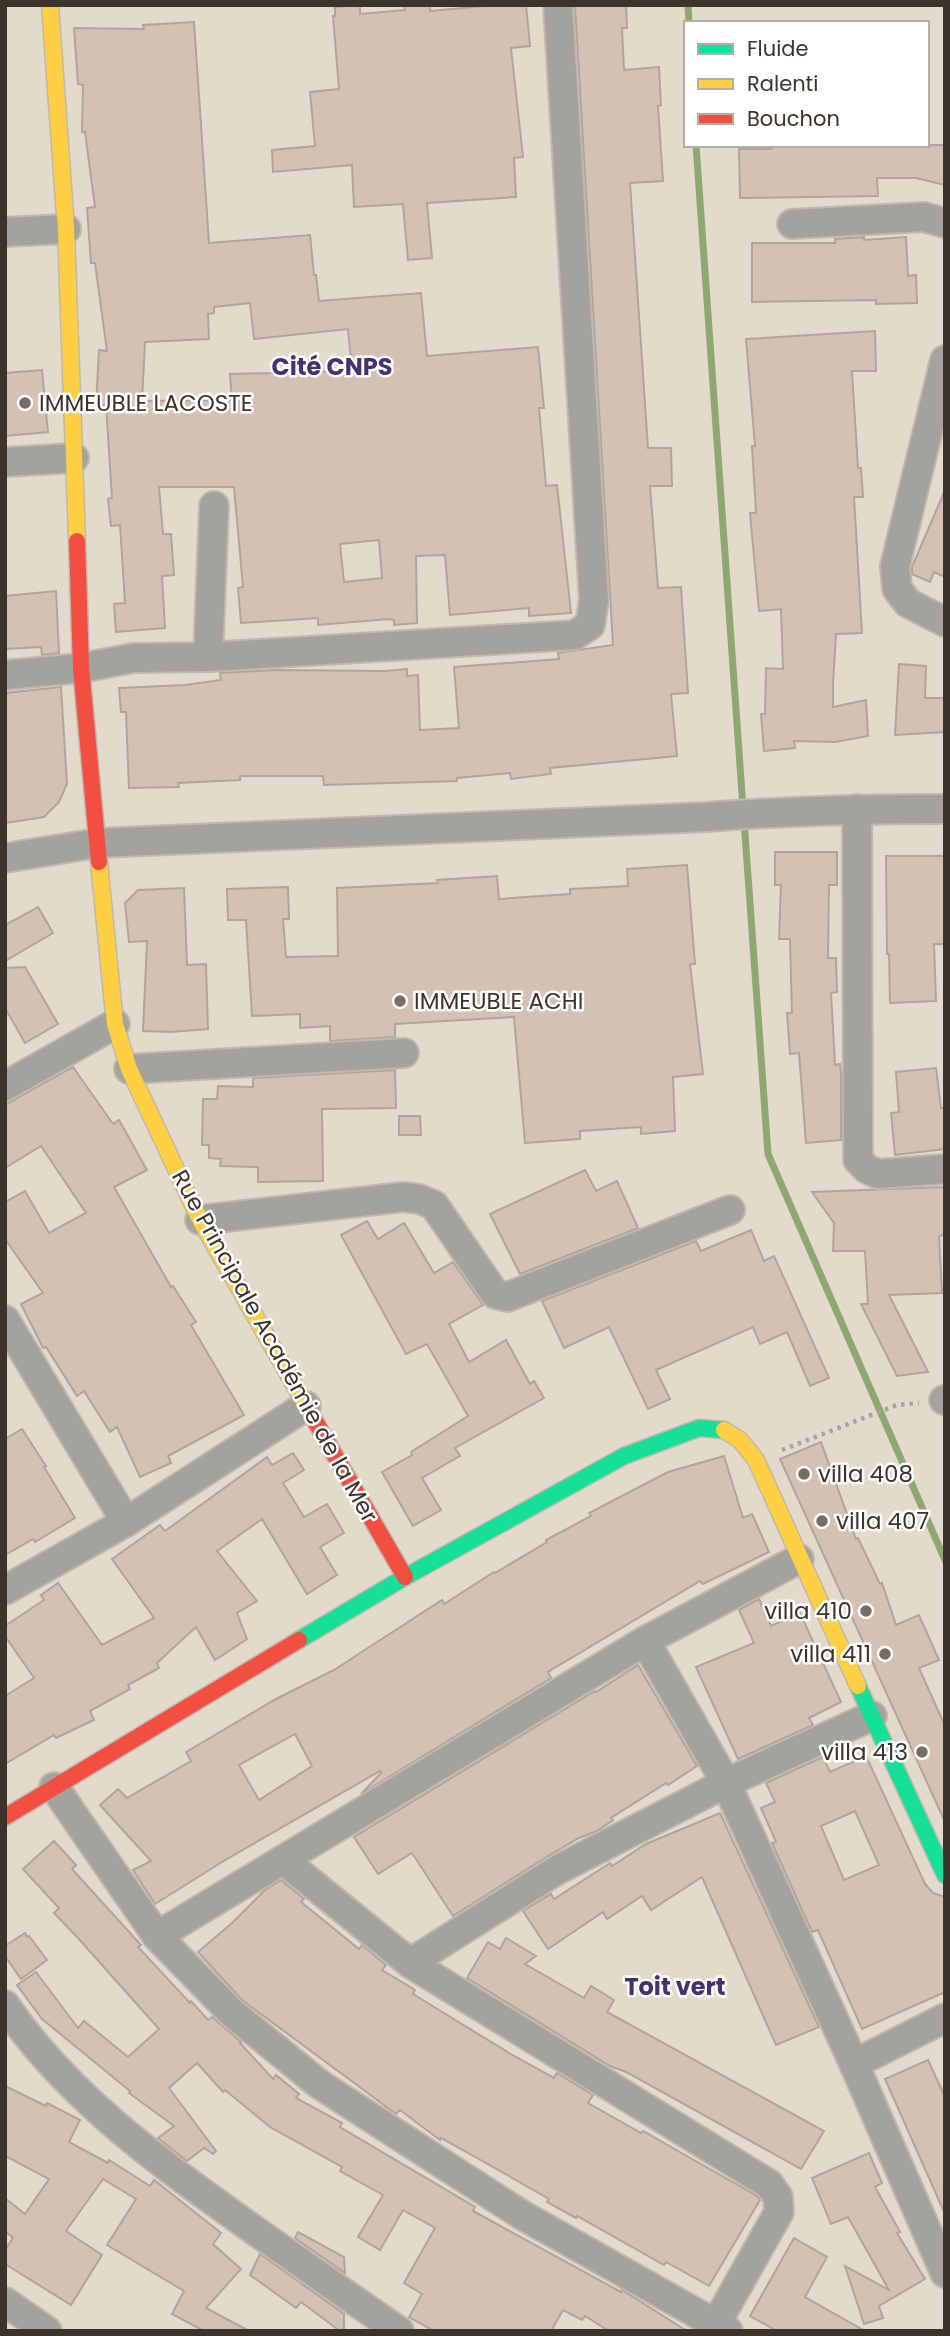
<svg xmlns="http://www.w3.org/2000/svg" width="950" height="2336" font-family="Poppins,sans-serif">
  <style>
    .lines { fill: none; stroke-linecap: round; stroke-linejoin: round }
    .stream { stroke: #8fa873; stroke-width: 7 }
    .building { fill: #d5c1b3; stroke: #afa59c; stroke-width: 2; fill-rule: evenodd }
    .street-casing { stroke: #c1b8ad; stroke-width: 32 }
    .fast-casing { stroke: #c1b8ad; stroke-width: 19 }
    .slow-casing { stroke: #c1b8ad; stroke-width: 19 }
    .jam-casing { stroke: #c1b8ad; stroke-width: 19 }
    .path { stroke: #a8a39c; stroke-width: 4.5; stroke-dasharray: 3.5 5; stroke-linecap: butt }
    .street { stroke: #a4a29c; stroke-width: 28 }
    .fast { stroke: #16e098; stroke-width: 16 }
    .slow { stroke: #ffcf43; stroke-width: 16 }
    .jam { stroke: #f24e42; stroke-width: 16 }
    .poi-dot { fill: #776e63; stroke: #fff; stroke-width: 2.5 }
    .labels { text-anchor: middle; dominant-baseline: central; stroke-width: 5; stroke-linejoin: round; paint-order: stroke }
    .poi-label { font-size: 23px; fill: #3c342a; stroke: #fff; text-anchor: start }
    .street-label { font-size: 23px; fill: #3c342a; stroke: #fff }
    .neighbourhood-label { font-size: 24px; font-weight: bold; fill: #42336f; stroke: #fff }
  </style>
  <rect width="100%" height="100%" fill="#e4dacc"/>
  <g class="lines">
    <g class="stream">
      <path d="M688,5L689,23"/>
      <path d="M696,145L743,808"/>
      <path d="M744,820L768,1154L945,1560"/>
    </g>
  </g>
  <g class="building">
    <path d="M360,5V14L405,10L404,5H430V11L496,5H526L530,46L511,48L523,157L514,158L516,197L427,203L432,258L408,260L403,204L354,207L352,165L273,172L272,150L315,146L310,92L339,89L333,16H335V7Z"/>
    <path d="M626,5L627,28H622L624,70L659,67L661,105L658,106L663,181L630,183L648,448H671L672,486H650L658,588L681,587L688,693L671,694L677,756L550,768L551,774L511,779L510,773L457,778V781L324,785L323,776H240V780L178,783L179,787L129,788L126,712H121L119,688L185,685L221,680L220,673L276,670L384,671L407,669V676L418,675L420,730L459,728L454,667L559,659L558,653L613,645L575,6Z"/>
    <path d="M194,22L209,243L310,235L314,275H316L319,301L421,293L427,356L538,347L544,408H539L546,486L557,485L571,613L529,616V608L450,615L445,555L416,556L417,623L394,625V620L389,619L318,625V618L241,623L238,588L243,587L234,487H159L163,534H171L174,575L162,576L165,628L116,632L114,604L125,603L120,525L111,526L108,499L112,498L106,405H96L99,350L107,351L95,263H91L87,208L95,207L85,132H82L83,85L78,84L74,28L144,29L143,25ZM250,303L254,339L348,329L352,371L230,374L232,400L142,401L145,342L209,339L208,314L214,313V307ZM379,540L382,578L344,582L340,544Z"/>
    <path d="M945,145V185L916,178H877L878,196L740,198L739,149H772V146Z"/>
    <path d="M864,237V240L906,237L908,276L916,275L917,303L876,304V300L752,302V243H835V239Z"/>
    <path d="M875,331L876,371H852L858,468H861L863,497H854L862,633L836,634L833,684V707L866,700L868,736L835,742L794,741L795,748L764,751L761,714H765L766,668L783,669L781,609L759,611L750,513H756L752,446H755L746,339Z"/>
    <path d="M42,370L48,432L5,436V373Z"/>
    <path d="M945,490V577L934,572L930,582L912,574V567Z"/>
    <path d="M56,591L59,653L42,655L41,647L5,649V596Z"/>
    <path d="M899,664L926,666L925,698H945V732L895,735Z"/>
    <path d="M61,687L67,784L59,802L44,817L5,823V693Z"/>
    <path d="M775,852H837V885H829L828,958H836L837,992L831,993L835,1065L840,1064L841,1075V1140L806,1143L799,1053L790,1054L787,1013H792L790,939H779L781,885H775Z"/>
    <path d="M886,856H945V944H934L936,1001L890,1003L889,954H887Z"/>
    <path d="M687,865L695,964H690L703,1074L673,1077L675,1131L641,1134V1127L580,1131V1139L525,1143L514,1017L395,1024V1037L330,1041V1026L300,1028V1014L252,1016L246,920H228L227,889L288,887L289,919H283L286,957L338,956L337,888L438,883L437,880L497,876L499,899L570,894V889L628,886L627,869Z"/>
    <path d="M184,888L187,965L206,964L208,1029L171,1032L143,1031L147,941L129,942L125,903L138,890Z"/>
    <path d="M38,907L53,933L5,961V925Z"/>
    <path d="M25,967L58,1024L25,1043L5,1008V968Z"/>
    <path d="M73,1067L113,1124L119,1120L147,1170L114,1187L171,1287L173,1286L196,1322L191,1325L244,1415L168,1456L171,1463L140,1477L117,1427L110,1432L84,1391L77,1396L46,1347L43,1348L21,1304L43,1293L5,1239V1202L25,1191L49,1233L86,1213L41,1146L5,1168V1105Z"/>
    <path d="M936,1068L941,1108H944L945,1119V1149L895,1155L891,1113L899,1112L896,1072Z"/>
    <path d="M395,1070L396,1108L322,1109L323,1181L258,1182V1167L220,1166L221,1159L209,1158V1145H202L203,1099H217L218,1086L253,1087V1078Z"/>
    <path d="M399,1116H420L421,1135H399Z"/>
    <path d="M585,1170L596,1191L617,1181L638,1228L520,1274L490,1214Z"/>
    <path d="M945,1187V1235L939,1236L942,1293L889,1295L928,1372L897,1376L861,1304H868L865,1251H833L834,1223L812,1192Z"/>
    <path d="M367,1221L378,1239L404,1223L434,1273L453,1262L483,1305L449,1324L469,1362L506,1340L530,1384L534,1381L544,1398L455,1448L460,1456L422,1478L441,1510L413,1526L382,1472L412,1455L411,1452L468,1416L427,1344L406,1354L341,1235Z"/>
    <path d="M751,1230L764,1261L774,1256L829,1378L810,1386L787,1332L760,1344L753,1327L656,1370L670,1399L648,1409L609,1327L564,1348L542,1301L696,1241L701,1251Z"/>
    <path d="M22,1429L46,1466L44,1467L75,1518L35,1542L33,1539L5,1555V1439Z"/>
    <path d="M821,1442L856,1539L858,1538L880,1584L882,1583L896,1625L919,1615L939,1660L919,1668L945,1726V1822L780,1459Z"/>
    <path d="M293,1453L304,1470L283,1483L304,1517L327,1504L344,1533L320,1547L337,1575L307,1594L262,1519L217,1551L257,1601L237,1613L247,1639L215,1660L196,1627L157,1663L159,1668L128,1685L130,1689L90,1711L94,1720L56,1738L54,1735L5,1764V1696L34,1678L5,1636V1626L44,1600L41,1595L58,1583L102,1645L154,1618L112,1559L160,1525L165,1531L267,1457L272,1465Z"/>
    <path d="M724,1456L743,1518L752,1514L769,1552L703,1584L700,1581L548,1672L551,1678L361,1794L381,1773L380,1771L227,1859L155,1904L133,1870L151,1861L100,1805L118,1789L127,1798L191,1761L186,1752L276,1699L334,1670L442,1600L444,1604L494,1572L495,1573L547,1542L546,1540L591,1516L589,1513L668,1472ZM295,1734L312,1766L259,1800L239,1765Z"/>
    <path d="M759,1599L771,1626L800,1613L841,1702L809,1718L813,1725L738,1759L696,1667L754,1643L739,1610Z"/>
    <path d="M638,1665L697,1766L668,1785L666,1783L611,1818L613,1820L597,1831L579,1838L548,1856L453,1916L412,1853L378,1874L354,1837L595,1691L596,1692Z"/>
    <path d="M866,1756L925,1884L933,1893L945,1897V1992L862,2029L818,1930L812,1932L772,1843L776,1842L761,1808L775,1802L766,1783L823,1757L830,1772ZM855,1811L879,1865L844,1880L821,1826Z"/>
    <path d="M720,1813L819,2027L776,2045L702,1877L651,1910L642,1896L607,1919L603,1912L548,1949L523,1911L551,1894L554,1899L610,1863L612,1866L646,1844Z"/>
    <path d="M54,1841L76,1865L72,1869L141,1945L138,1947L190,2003L191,2001L208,2020L212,2017L241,2042L240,2043L273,2079L276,2075L299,2094L296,2098L342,2123L340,2127L475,2207L473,2211L621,2292L622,2290L687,2331H609L585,2316L582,2320L563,2310L551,2331H434L409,2317L422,2294L404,2283L435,2228L403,2210L380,2250L358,2237L383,2195L340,2171L342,2167L270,2127L225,2090L223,2092L197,2063L169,2088L216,2151L213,2154L204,2148L187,2161L163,2142L158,2138L174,2126L129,2093L130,2091L42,2019L17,1985L36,1972L78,2028L84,2021L128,2057L159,2029L77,1937L54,1913L59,1908L23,1869Z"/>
    <path d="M281,1880L304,1899L301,1902L359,1949L362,1945L386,1965L382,1970L415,1990L413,1994L514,2056L554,2078L557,2073L593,2095L588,2103L641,2133L643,2131L757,2196L760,2200L709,2286L666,2262L664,2265L577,2216L576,2218L547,2202L549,2199L500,2171L441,2138L440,2140L400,2110L396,2114L242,2000L198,1952L232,1923L265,1890Z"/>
    <path d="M25,1933L27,1937L29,1936L47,1960L21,1979L5,1956V1946Z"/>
    <path d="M506,1938L536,1956L525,1964L584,1998L591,1986L614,2000L607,2012L824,2131L801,2169L626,2072L610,2066L467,1978L488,1942L500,1949Z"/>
    <path d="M928,2060L945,2097V2214L885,2079Z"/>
    <path d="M5,2086L46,2106L47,2103L80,2120L69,2142L108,2163L109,2160L150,2186L154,2180L221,2233L213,2244L241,2269L206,2308L249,2331H204L172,2314L184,2291L107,2245L136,2199L103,2179L66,2231L102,2255L71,2305L5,2264V2250L13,2238L5,2231V2198L25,2214L49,2179L5,2156Z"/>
    <path d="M869,2153L882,2183L875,2187L900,2232L897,2233L925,2279L879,2306L883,2318L864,2324L845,2266L889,2290L848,2217L831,2224L812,2178Z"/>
    <path d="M298,2232L344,2257L345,2273L295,2238Z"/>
    <path d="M794,2238L827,2257L805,2297L865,2331H777L750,2316Z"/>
    <path d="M260,2254L344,2314V2331H340L301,2302L296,2308L250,2275Z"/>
  </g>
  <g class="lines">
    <g class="street-casing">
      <g id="street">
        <path d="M792,224L924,217L945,223"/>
        <path d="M5,232L66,229"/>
        <path d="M945,360L895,566L897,589L908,603L945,622"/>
        <path d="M5,462L74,458"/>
        <path d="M208,657L214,506"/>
        <path d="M5,675L81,668L133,658L208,657L575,635L590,625L594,600L558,5"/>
        <path d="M857,809L858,1160L867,1169L878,1174L945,1169"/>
        <path d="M5,858L98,843L706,817C786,811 865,809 945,809"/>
        <path d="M129,1069L404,1053"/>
        <path d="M5,1086L115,1024"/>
        <path d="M200,1220L403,1197L419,1199L434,1205L495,1294L507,1297L730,1210"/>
        <path d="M5,1320L126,1522"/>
        <path d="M944,1400H945"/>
        <path d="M5,1590L126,1522L306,1406"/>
        <path d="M645,1641L726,1783L854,2064L945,2273"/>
        <path d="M54,1787L157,1936L231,2012L319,2084L522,2215L728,2331"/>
        <path d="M283,1860L410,1963L769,2184L778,2197L779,2212L716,2324"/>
        <path d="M157,1936L645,1641L799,1559"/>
        <path d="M410,1963L557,1870L726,1783L872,1716"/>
        <path d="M5,2005C68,2098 164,2166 254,2230C303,2264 350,2298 399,2331"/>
        <path d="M854,2064L945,2018"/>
        <path d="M5,2302L47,2331"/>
      </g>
    </g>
    <g class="fast-casing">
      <g id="fast">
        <path d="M299,1640L405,1577L624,1456L699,1428L724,1430"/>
        <path d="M858,1686L945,1875"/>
      </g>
    </g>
    <g class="slow-casing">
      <g id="slow">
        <path d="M50,5L66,229L77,541"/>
        <path d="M99,862L115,1024L129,1069L200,1220L311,1414"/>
        <path d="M724,1430L740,1440L756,1460L858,1686"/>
      </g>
    </g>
    <g class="jam-casing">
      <g id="jam">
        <path d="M77,541L81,668L99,862"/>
        <path d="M311,1414L405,1577"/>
        <path d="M5,1817L299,1640"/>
      </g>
    </g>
    <path class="path" d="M782,1450L897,1405L919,1403"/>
    <use href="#street" class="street"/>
    <use href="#fast" class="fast"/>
    <use href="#slow" class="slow"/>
    <use href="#jam" class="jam"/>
  </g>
  <g class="poi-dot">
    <circle cx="25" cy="403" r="7"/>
    <circle cx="400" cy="1001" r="7"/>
    <circle cx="804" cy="1474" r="7"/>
    <circle cx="822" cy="1521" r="7"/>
    <circle cx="866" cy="1611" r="7"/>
    <circle cx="885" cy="1654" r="7"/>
    <circle cx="922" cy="1752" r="7"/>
  </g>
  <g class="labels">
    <g class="poi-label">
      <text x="39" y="403">IMMEUBLE LACOSTE</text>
      <text x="414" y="1001">IMMEUBLE ACHI</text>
      <text x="818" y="1474">villa 408</text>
      <text x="836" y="1521">villa 407</text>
      <text x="852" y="1611" text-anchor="end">villa 410</text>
      <text x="871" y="1654" text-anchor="end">villa 411</text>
      <text x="908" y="1752" text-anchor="end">villa 413</text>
    </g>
    <g class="street-label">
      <text transform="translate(275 1346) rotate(61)">Rue Principale Académie de la Mer</text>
    </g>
    <g class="neighbourhood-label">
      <text x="332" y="366">Cité CNPS</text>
      <text x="675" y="1986">Toit vert</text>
    </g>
  </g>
  <rect width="950" height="2336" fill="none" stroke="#3c342a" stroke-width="14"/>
  <rect x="684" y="21" width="245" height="126" fill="#ffffff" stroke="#b1aeaa" stroke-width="2"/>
  <rect x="698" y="44" width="35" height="10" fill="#16e098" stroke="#b1aeaa" stroke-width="2"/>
  <text x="747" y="56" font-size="21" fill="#3c342a">Fluide</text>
  <rect x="698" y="79" width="35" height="10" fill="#ffcf43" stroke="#b1aeaa" stroke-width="2"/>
  <text x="747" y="91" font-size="21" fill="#3c342a">Ralenti</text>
  <rect x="698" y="114" width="35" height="10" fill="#f24e42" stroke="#b1aeaa" stroke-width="2"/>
  <text x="747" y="126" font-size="21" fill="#3c342a">Bouchon</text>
</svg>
